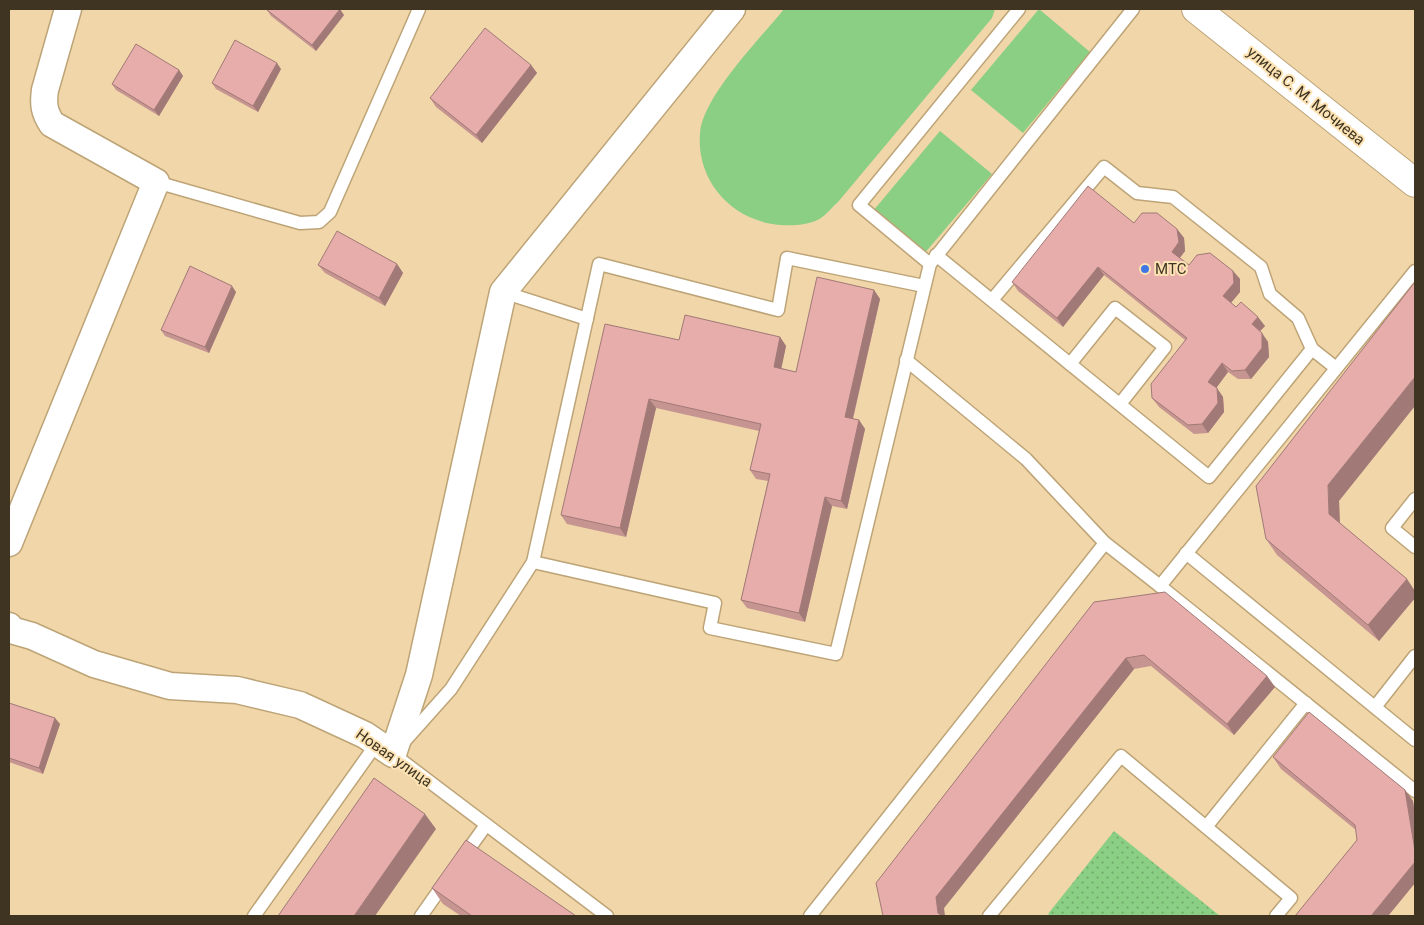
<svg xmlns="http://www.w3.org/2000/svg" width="1424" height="925" font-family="Roboto,sans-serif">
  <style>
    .park { fill: url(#park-dots) }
    .garden { fill: #8acf84 }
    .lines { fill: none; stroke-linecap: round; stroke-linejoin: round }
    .service-casing { stroke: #bda477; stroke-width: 15 }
    .minor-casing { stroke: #bda477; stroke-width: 29 }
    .tertiary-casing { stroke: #bda477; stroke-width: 30 }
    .service { stroke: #fff; stroke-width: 12 }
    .minor { stroke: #fff; stroke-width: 26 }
    .tertiary { stroke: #fff; stroke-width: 28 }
    .wall { fill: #c69592 }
    .shaded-wall { fill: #a17977 }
    .building { fill: #e6adaa; stroke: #a17977 }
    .poi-dot { fill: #3f76e6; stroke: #fde3b4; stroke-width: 2 }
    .labels { text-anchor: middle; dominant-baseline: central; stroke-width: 4; stroke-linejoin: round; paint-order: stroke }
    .street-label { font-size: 15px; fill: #3e3421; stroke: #fde3b4 }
    .poi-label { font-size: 15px; fill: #3e3421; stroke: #fde3b4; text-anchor: start }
  </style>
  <defs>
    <pattern id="park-dots" width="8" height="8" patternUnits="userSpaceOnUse" patternTransform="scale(1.25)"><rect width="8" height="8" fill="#8acf84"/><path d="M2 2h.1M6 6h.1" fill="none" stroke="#72a96c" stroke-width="1.8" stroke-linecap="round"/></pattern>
  </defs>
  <rect width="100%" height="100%" fill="#f0d6a8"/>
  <path class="park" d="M1114,831L1220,916H1051L1048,914Z"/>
  <g class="garden">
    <path d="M784,9H995L992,18L838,202C832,207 827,214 821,218C810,225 793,226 780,225C733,221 696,182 700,133C703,96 761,38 784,9Z"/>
    <path d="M1039,9L1090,52L1023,133L971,90Z"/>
    <path d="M940,131L992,174L924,254L873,211Z"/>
  </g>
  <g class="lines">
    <g class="service-casing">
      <g id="service">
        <path d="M156,182L300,223L319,222L330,212L419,9"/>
        <path d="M936,255L1209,477L1312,349L1336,368"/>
        <path d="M930,264L859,205L1019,9"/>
        <path d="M503,292L587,319"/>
        <path d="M992,300L1104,167L1137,193L1173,197L1261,267L1270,294L1298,318L1312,349"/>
        <path d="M906,360L1026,459L1105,543"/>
        <path d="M1070,364L1115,308L1165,347L1120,404"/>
        <path d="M1415,499L1392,528L1415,547"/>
        <path d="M1186,553L1415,740"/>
        <path d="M533,562L715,603L710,628L836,654L930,264L1133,9"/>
        <path d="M1160,586L1415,791"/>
        <path d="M1375,707L1415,656"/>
        <path d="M1206,827L1306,703"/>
        <path d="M463,857L486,825"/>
        <path d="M254,916L377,743"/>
        <path d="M421,916L445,882"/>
        <path d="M607,916L393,754L451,689L533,562L599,264L778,310L787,258L924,286"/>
        <path d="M810,916L1105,543L1160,586L1415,271"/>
        <path d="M989,916L1121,756L1291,898L1276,916"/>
      </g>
    </g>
    <g class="minor-casing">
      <g id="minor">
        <path d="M9,543L156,182L52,124C44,112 43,104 45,90L68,9"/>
        <path d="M9,626L11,630L32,636L94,664L170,686L237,690L300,705L365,735L393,754L419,675L503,292L732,9"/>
      </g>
    </g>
    <g class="tertiary-casing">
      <path id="tertiary" d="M1196,9L1415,183"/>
    </g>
    <use href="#service" class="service"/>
    <use href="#minor" class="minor"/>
    <use href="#tertiary" class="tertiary"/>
  </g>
  <g class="wall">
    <path d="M267,10L344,15L316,51L271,16Z"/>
    <path d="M531,65L537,73L482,143L436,107L430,98Z"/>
    <path d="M281,69L258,112L216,89L212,83Z"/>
    <path d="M179,70L183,76L159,116L116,90L112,84Z"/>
    <path d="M1134,223L1177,229L1184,238L1185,251L1180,258L1189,265L1233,271L1240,279V292L1231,303L1236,307L1265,326L1260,331L1268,342L1269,357L1251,379H1238L1228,372L1216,388L1223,397L1224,412L1208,433L1194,434L1159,407L1152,398L1185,340L1104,275L1063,327L1018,291L1012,282Z"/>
    <path d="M397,264L403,273L385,306L325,273L318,265Z"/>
    <path d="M874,290L880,299L853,419L859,420L865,429L847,509L832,506L805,622L747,608L741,600L768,481L756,479L750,470L759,431L656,408L626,537L567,524L561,515L679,340L780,337L786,346L781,368L796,372Z"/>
    <path d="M236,292L209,353L165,336L161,330Z"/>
    <path d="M1339,501L1340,523L1415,591V598L1379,641L1277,555L1266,539Z"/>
    <path d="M1094,602L1267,676L1275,687L1234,735L1151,666L1134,669L944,908L883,916Z"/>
    <path d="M9,703L60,724L43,774L9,762Z"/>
    <path d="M1273,757L1405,790L1413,801L1415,815V883L1388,916L1356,830L1281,769Z"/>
    <path d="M432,888L576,916H461L443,904Z"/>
  </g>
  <g class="shaded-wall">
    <path d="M340,9L344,15L316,51L312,45Z"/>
    <path d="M277,63L281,69L258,112L253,106Z"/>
    <path d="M531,65L537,73L482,143L476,135Z"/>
    <path d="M179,70L183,76L159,116L154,110Z"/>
    <path d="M1177,229L1184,238L1185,251L1178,260L1172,252Z"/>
    <path d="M397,264L403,273L385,306L379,298Z"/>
    <path d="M1098,267L1104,275L1063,327L1057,318Z"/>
    <path d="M1233,271L1240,279V292L1229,305L1223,296Z"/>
    <path d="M232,286L236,292L209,353L205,347Z"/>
    <path d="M874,290L880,299L851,426L845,417Z"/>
    <path d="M1258,317L1265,326L1258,333L1252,324Z"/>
    <path d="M1262,333L1268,342L1269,357L1251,379L1245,370Z"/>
    <path d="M780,337L786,346L780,375L774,367Z"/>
    <path d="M1222,363L1228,372L1214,391L1208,382Z"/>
    <path d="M1415,377V406L1339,501L1340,529L1329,514L1328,485Z"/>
    <path d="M1217,388L1223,397L1224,412L1208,433L1202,424Z"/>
    <path d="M649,399L656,408L626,537L620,528Z"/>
    <path d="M859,420L865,429L847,509L841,501Z"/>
    <path d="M825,497L832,506L805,622L799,613Z"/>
    <path d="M1407,579L1415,591V598L1379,641L1368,625Z"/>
    <path d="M1126,658L1134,669L944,908L945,916H940L938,913L936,897Z"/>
    <path d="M1267,676L1275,687L1234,735L1227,724Z"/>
    <path d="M55,718L60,724L43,774L39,768Z"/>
    <path d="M1405,790L1413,801L1415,815V851Z"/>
    <path d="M425,814L436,829L375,916H354Z"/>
    <path d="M1415,862V883L1388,916H1371Z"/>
  </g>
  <g class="building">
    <path d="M268,9H340L312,45L267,10Z"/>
    <path d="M485,28L531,65L476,135L430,98Z"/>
    <path d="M235,40L277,63L253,106L212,83Z"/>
    <path d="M136,44L179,70L154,110L112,84Z"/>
    <path d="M1088,186L1134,223L1142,213H1157L1177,229L1179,242L1172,252L1189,265L1197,255L1210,253L1233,271L1234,283L1223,296L1236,307L1241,302L1258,317L1252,324L1262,333V348L1245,370L1232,371L1222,363L1208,382L1217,388L1218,403L1202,424L1188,425L1152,398L1151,384L1187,338L1098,267L1057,318L1012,282Z"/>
    <path d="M337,231L397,264L379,298L318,265Z"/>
    <path d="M190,266L232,286L205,347L161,330Z"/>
    <path d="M817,277L874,290L845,417L859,420L841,501L825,497L799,613L741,600L770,474L750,470L761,424L649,399L620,528L561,515L605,324L679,340L685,315L780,337L774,367L796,372Z"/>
    <path d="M1415,282V377L1328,485L1329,514L1407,579L1368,625L1266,539L1256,486Z"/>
    <path d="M1165,592L1267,676L1227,724L1144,655L1126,658L936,897L938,913L942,916H883L876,883L1094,602Z"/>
    <path d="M9,703L55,718L39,768L9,758Z"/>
    <path d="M1309,712L1405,790L1415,851V862L1371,916H1295L1357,840L1355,825L1273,757Z"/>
    <path d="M374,778L425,814L354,916H278Z"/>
    <path d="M466,840L576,916H472L432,888Z"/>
  </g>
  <circle class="poi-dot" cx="1145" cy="269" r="5"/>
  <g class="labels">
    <g class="street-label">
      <text transform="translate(1306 96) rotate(39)">улица С. М. Мочиева</text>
      <text transform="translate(394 758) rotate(35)">Новая улица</text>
    </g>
    <g class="poi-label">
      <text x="1155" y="269">МТС</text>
    </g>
  </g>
  <rect width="1424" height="925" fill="none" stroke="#3e3421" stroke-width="20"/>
</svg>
